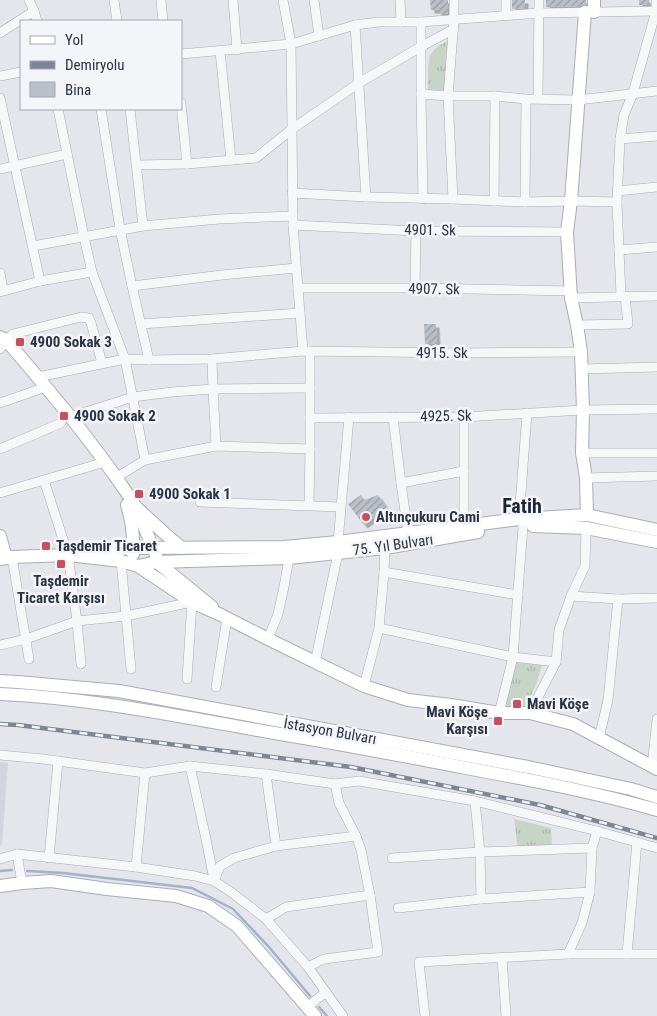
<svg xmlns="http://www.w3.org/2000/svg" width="657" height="1016" font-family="'Roboto Condensed',sans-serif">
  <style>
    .built { fill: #d2d5dd }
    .park { fill: url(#park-tufts) }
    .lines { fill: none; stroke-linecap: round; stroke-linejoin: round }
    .stream { stroke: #a1b2c9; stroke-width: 2.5 }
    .building { fill: url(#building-hatch); filter: url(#shadow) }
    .street-casing { stroke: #a9adb5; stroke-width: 10 }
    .secondary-casing { stroke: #a9adb5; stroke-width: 14 }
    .street { stroke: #f6f7f9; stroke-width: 9 }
    .secondary { stroke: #fff; stroke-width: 12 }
    .rail-casing { stroke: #7e8594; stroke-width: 4.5 }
    .rail { stroke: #f3f5f8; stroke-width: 2.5; stroke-dasharray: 8; stroke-linecap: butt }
    .poi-dot { fill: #c8505b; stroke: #f3f5f8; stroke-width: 2 }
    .labels { text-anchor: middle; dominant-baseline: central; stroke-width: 5; stroke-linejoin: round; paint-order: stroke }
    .street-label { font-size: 15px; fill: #2c3342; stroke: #f3f5f8 }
    .poi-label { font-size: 15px; font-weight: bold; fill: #2c3342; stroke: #f3f5f8; text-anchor: start }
    .district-label { font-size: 20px; font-weight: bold; fill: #1e2433; stroke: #f3f5f8 }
  </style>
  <defs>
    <pattern id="park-tufts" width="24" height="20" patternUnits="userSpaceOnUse" patternTransform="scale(1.25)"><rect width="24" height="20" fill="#c8d4c5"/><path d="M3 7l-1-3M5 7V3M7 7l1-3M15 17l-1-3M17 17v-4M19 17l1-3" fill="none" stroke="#acb6aa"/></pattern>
    <pattern id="building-hatch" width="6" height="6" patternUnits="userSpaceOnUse" patternTransform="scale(1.25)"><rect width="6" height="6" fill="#bbbfc7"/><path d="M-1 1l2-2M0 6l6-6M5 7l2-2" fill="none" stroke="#989ca3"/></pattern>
    <filter id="shadow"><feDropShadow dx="3.5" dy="3.5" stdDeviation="0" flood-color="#0004"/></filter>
  </defs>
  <rect width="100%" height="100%" fill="#e4e6eb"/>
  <path class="built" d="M0,762L8,763L2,845L0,846Z"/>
  <g class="park">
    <path d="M450,40L446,90H428C429,80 426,59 433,51C437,46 444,43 450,40Z"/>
    <path d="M513,658L542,664L537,682L526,707L508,706L503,700Z"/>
    <path d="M514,819L551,828L552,849L518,850Z"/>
  </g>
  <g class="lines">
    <g class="stream">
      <path d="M0,871L12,870"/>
      <path d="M27,871L63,873L192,888L233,909L269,947L310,996"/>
      <path d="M319,1007L327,1016"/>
    </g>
  </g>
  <g class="building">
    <path d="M430,0H448V14H438V10H431Z"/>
    <path d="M512,0H525V8L512,9Z"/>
    <path d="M546,0H586V4L580,6L546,7Z"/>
    <path d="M639,0H649L650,5H639Z"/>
    <path d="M424,324H436L437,344H425Z"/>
    <path d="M361,495L364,500L378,495L387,508L364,525L348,504Z"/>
  </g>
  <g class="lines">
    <g class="street-casing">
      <g id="street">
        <path d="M29,0L34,11L37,21"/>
        <path d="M114,0L117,21"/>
        <path d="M161,0L163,21"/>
        <path d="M233,0L237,50"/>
        <path d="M283,0L291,44L292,129L293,225L303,351"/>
        <path d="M314,0L319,36"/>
        <path d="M400,0L401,22"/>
        <path d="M506,0V15"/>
        <path d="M421,22V94L423,199"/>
        <path d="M355,25L366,197"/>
        <path d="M0,33L34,11"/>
        <path d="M220,51L231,160"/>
        <path d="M181,54L291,44L355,25L379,22H421L539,13L657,11"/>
        <path d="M0,76L21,72"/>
        <path d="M421,94L448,96H495L526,99L578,100L657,91"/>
        <path d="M0,98L40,281"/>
        <path d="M538,98L539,0"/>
        <path d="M181,103L187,164"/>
        <path d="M58,109L84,237L92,272L125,359L145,460"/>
        <path d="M101,109L120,229L132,286L149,360"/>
        <path d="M130,109L143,226"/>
        <path d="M620,139L657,136"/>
        <path d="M137,165L187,164L256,158L292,129L359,83L422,46L454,29"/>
        <path d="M0,169L67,154"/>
        <path d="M617,191L657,187"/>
        <path d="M292,193L366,197L453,199L525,202L571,201L617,202"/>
        <path d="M453,199L448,96L454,20V0"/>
        <path d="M494,201L495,96"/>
        <path d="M525,202L526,99"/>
        <path d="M293,225L416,231L567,232"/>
        <path d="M33,246L143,226L219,219L293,216"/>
        <path d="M619,250L657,247"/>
        <path d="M0,273L3,290"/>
        <path d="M132,286L222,275L296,268"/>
        <path d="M298,288H415L571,291"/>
        <path d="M415,288L416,231"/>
        <path d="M0,292L40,281L92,272"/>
        <path d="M621,296L617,202L620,139L624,115L633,93L656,11V0"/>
        <path d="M571,298L657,296"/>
        <path d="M141,324L300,313"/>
        <path d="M577,325L628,324L625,296"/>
        <path d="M0,349L6,340L13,334L81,317L89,318L91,323L102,363"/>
        <path d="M212,359L213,389L216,446"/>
        <path d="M581,369L657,367"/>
        <path d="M38,377L125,359L149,360L212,359L303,351L462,353L581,352"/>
        <path d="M0,403L46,387"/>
        <path d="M70,417L133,397L172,392L213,389L310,388"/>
        <path d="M393,417L401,483L408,532"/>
        <path d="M310,418L464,417L583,410L657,409"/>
        <path d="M0,449L61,423"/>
        <path d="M582,453H657"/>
        <path d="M117,477L145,460L216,446L310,449"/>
        <path d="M586,478L657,476"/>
        <path d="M44,480L68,555L77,621L81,664"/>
        <path d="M401,483L464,471"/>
        <path d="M0,493L105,462"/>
        <path d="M200,502L340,507"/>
        <path d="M309,505L310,449V351"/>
        <path d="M519,519L527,413"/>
        <path d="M464,525V417"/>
        <path d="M338,542L349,417"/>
        <path d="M12,557L29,659"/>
        <path d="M121,561L131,669"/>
        <path d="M384,572L518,595"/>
        <path d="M571,596L618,599L657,598"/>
        <path d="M379,628L513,657L556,662"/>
        <path d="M268,639L278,614L284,587L289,558"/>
        <path d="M0,645L26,639L77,621L126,616L192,602L187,679"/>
        <path d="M315,663L338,553"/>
        <path d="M364,686L379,628L384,572L385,548"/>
        <path d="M216,687L227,618"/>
        <path d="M499,713L513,657L523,526"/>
        <path d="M530,713L556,662L559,630L571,596L585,566L586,528"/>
        <path d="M599,738L608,700L618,599"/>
        <path d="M0,755L43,759L145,773L190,766L266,774L335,784"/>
        <path d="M190,766L206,839L214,880"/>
        <path d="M652,767L657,719"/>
        <path d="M266,774L276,846"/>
        <path d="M475,801L480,852L481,899"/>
        <path d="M17,854L22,883"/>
        <path d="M49,858L58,761"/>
        <path d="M392,858L480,852L592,848"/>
        <path d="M0,859L17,854L136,867L195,876L214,881L231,892L266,919L308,967L343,1016"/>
        <path d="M136,867L145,773"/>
        <path d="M214,881L220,866L234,858L276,846L356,836"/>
        <path d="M398,908L481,899L590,892"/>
        <path d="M266,919L286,907L370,895"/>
        <path d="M568,954L582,923L590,892L592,848L597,831"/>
        <path d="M627,954H657"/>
        <path d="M502,958L506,1016"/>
        <path d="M308,967L324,959L378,952L370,895L361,850L356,836L339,803L335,784L359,781L475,801L597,831L657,848"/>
        <path d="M307,1007L326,992"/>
        <path d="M425,1016L419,962L568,954H627L637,842"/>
      </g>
    </g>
    <g class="secondary-casing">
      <g id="secondary">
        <path d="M585,12L571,201L567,232L571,298L577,325L581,352L583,410L582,453L586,478L587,515"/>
        <path d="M594,12V0"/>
        <path d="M0,337L6,340C49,390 92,441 129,496C141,513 147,536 156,555L157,562L212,607"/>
        <path d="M127,505C132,521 134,537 133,554"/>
        <path d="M137,508L163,532L182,548"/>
        <path d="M533,526L586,528L657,542"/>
        <path d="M0,536L6,558"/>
        <path d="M88,551L134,548L284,547L338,542L519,519L587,515L657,530"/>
        <path d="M0,559L12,557L68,555L121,561L138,566L192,602L221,615L268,639L364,686L408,700L451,705L499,713H530L573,724L657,769"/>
        <path d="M138,566L157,562L289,558L385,548L478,532"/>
        <path d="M0,681L18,682L119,691L528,767L631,789L657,797"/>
        <path d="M0,694C94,698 187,718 280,734C342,744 404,756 466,768C530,780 594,792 657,810"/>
        <path d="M0,886L22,883L51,881L107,889L176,896L208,906L237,926L315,1016"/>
      </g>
    </g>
    <use href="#street" class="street"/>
    <use href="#secondary" class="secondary"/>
    <g class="rail-casing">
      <path id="rail" d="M0,724L18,725L351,767L540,805L657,838"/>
    </g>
    <use href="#rail" class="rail"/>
  </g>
  <g class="poi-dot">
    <rect x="15" y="337" width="10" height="10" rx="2.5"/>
    <rect x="59" y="411" width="10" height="10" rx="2.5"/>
    <rect x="134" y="489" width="10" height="10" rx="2.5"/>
    <circle cx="366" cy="517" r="5"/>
    <rect x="41" y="541" width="10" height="10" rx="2.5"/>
    <rect x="56" y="559" width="10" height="10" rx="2.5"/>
    <rect x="512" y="699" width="10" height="10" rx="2.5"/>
    <rect x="493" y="716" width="10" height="10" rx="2.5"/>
  </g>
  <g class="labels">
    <g class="street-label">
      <text transform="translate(430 230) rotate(1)">4901. Sk</text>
      <text transform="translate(434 289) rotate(1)">4907. Sk</text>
      <text x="442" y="353">4915. Sk</text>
      <text transform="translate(446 416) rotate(-1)">4925. Sk</text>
      <text transform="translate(393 545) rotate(-8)">75. Yıl Bulvarı</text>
      <text transform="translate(330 731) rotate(10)">İstasyon Bulvarı</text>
    </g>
    <g class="poi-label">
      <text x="30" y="342">4900 Sokak 3</text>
      <text x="74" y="416">4900 Sokak 2</text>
      <text x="149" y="494">4900 Sokak 1</text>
      <text x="376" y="517">Altınçukuru Cami</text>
      <text x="56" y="546">Taşdemir Ticaret</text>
      <text x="61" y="581" text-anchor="middle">Taşdemir<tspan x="61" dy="17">Ticaret Karşısı</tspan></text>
      <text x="527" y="704">Mavi Köşe</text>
      <text x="488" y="712" text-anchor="end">Mavi Köşe<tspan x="488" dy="17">Karşısı</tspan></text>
    </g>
    <g class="district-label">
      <text x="522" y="506">Fatih</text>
    </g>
  </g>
  <rect x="20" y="20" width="162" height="90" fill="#f3f5f8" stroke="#a3a7af"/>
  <rect x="30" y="36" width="25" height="8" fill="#ffffff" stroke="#a3a7af"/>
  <text x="65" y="45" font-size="15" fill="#2c3342">Yol</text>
  <rect x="30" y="61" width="25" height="8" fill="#7e8594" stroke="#a3a7af"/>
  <text x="65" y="70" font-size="15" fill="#2c3342">Demiryolu</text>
  <rect x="30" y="82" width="25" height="15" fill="#bbbfc7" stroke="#a3a7af"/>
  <text x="65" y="95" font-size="15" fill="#2c3342">Bina</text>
</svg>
